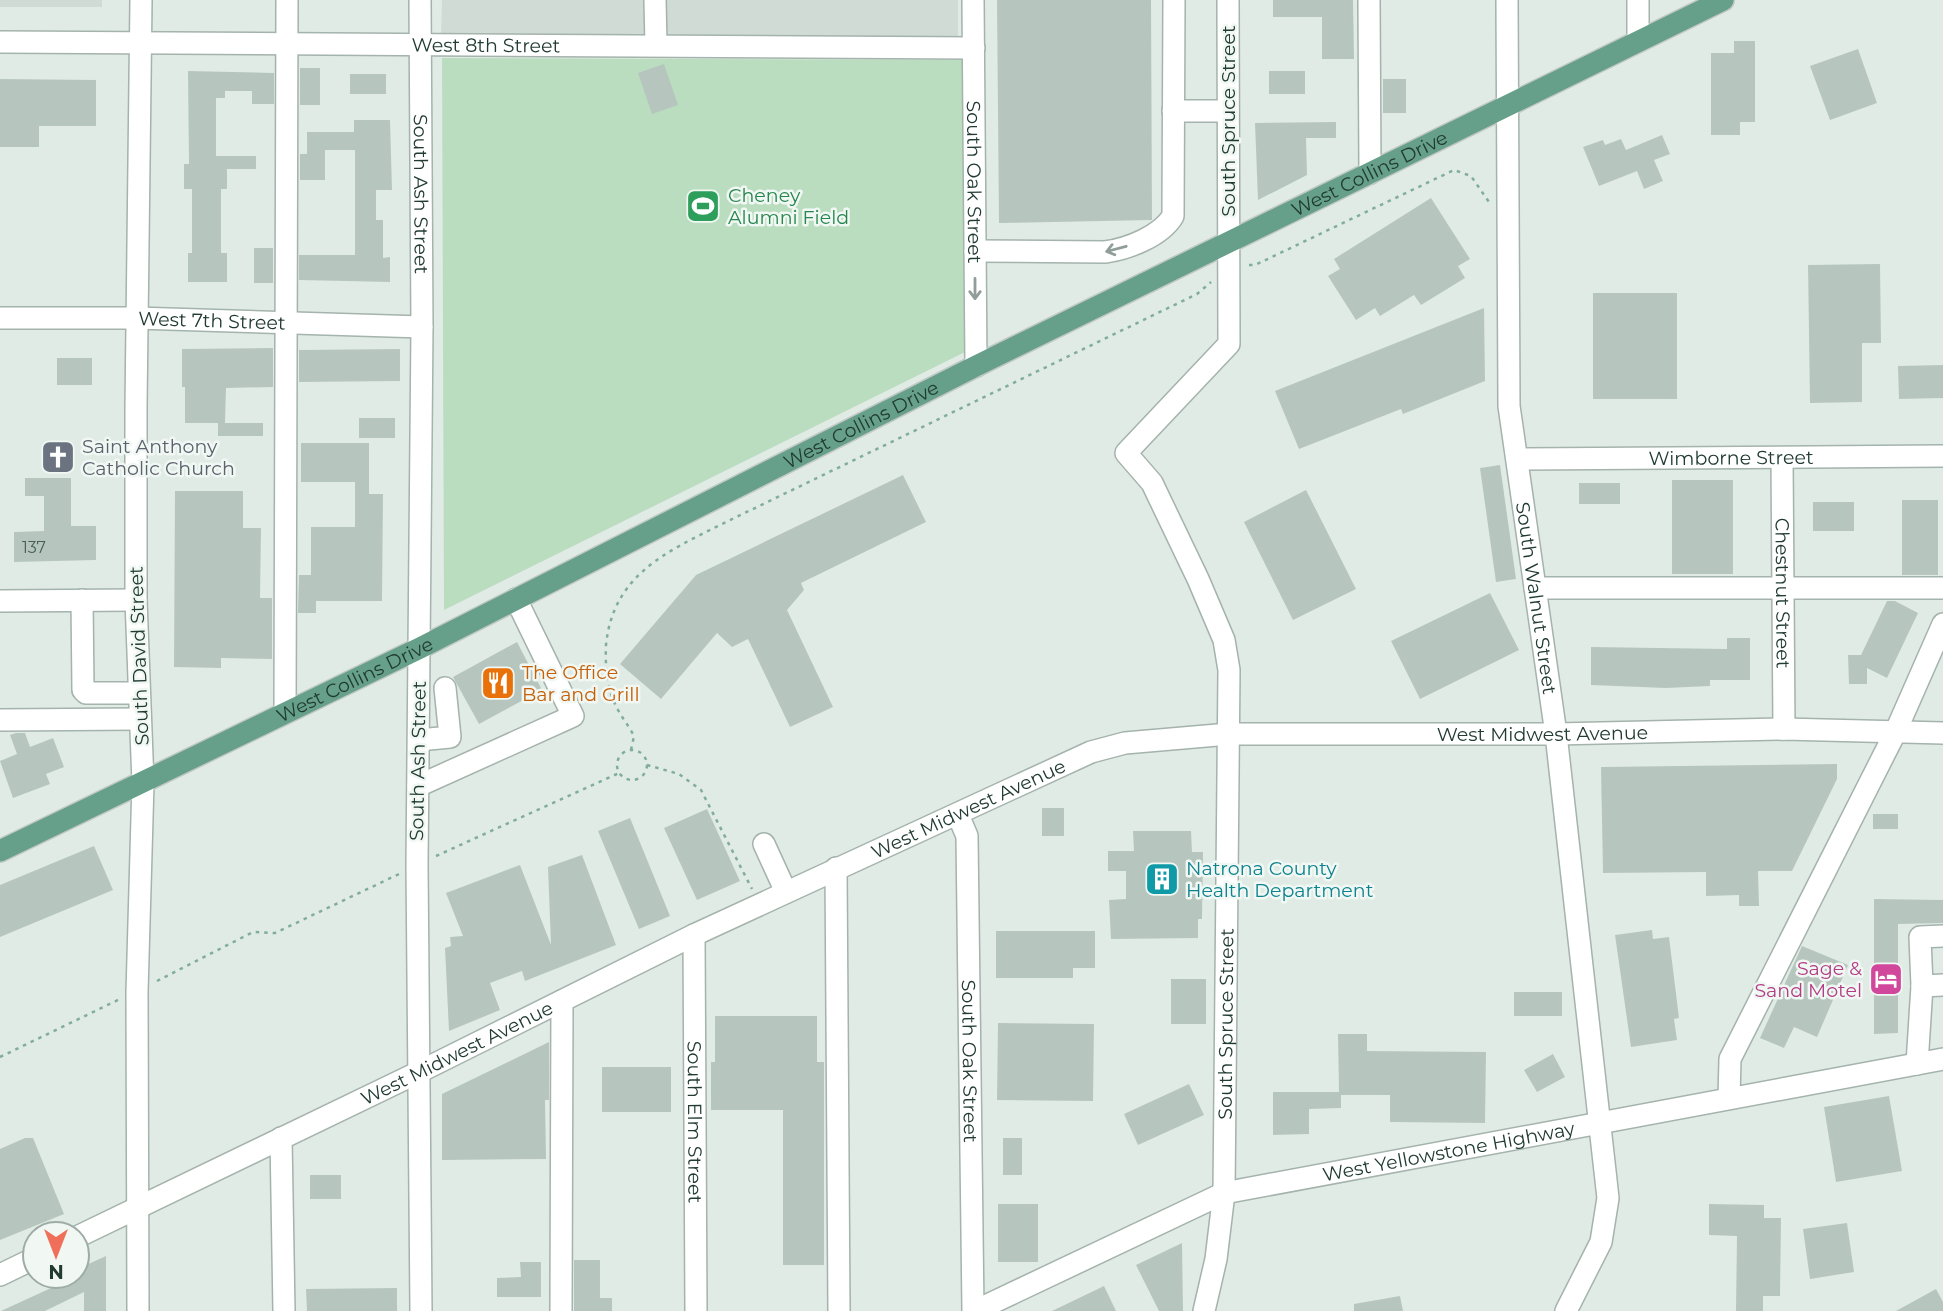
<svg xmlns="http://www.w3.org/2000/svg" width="1943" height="1311" font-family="Montserrat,sans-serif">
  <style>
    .built { fill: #cfdbd4 }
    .green { fill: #badcbf }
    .building { fill: #b6c6be }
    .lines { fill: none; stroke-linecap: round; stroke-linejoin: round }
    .minor-casing { stroke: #a4b3ac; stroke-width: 24 }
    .major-casing { stroke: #c1c8c6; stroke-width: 24 }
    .path { stroke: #81ae9b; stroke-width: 2.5; stroke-dasharray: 3.5 5; stroke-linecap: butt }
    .minor { stroke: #fff; stroke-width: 21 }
    .major { stroke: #66a08b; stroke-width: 21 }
    .oneway { stroke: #909d98 }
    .labels { text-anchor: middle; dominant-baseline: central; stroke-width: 5; stroke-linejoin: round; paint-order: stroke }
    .number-label { font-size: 16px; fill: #465e55 }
    .street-label { font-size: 19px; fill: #213b32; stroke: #f1f8f4 }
    .leisure-label { font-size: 19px; fill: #27864d; stroke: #f1f8f4; text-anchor: start }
    .worship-label { font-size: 19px; fill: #5b616d; stroke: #f1f8f4; text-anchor: start }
    .food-label { font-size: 19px; fill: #c56008; stroke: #f1f8f4; text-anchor: start }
    .culture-label { font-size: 19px; fill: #0d838f; stroke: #f1f8f4; text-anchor: start }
    .hotel-label { font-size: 19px; fill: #b23c85; stroke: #f1f8f4; text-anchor: end }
  </style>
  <rect width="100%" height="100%" fill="#e1ebe5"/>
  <g class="built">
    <rect x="0" y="0" width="102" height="7"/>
    <path d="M442,0H958V37L441,36Z"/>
  </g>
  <path class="green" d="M442,58L963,60L965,352L444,610Z"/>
  <g class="building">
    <path d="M997,0H1151L1152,220L999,223Z"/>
    <path d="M1273,0H1353L1354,59H1322V17H1273Z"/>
    <path d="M1734,41H1755V122H1740V135H1711V53H1734Z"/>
    <path d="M1858,49L1877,103L1830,120L1810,66Z"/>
    <path d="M664,64L678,105L652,114L638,73Z"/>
    <rect x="300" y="68" width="20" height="37"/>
    <path d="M188,71L274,73V104H252V91H225V98H216V156H256V169H227V189H221V253H227V282H188V253H192V189H184V164H189Z"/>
    <rect x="1269" y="71" width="36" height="23"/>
    <rect x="350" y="74" width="36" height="20"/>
    <path d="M0,79L96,80V126H39V147H0Z"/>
    <rect x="1383" y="79" width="23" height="34"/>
    <path d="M354,120H390L392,190H376V220H383V258L390,257V282L299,280V255H355V150H325V180H300V154H307V132H354Z"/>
    <path d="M1336,122V138H1306L1307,175L1258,200L1255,123Z"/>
    <path d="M1662,135L1670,154L1654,160L1663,181L1644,189L1637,171L1599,186L1583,147L1603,140L1605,145L1621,139L1626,150Z"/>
    <path d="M1431,198L1470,259L1458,266L1465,278L1421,305L1414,295L1380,316L1375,308L1356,320L1328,276L1340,269L1334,259Z"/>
    <rect x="254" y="248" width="19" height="35"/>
    <path d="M1880,264L1881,343H1862V402L1810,403L1808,265Z"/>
    <rect x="1593" y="293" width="84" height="106"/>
    <path d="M1484,308L1485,381L1403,414L1401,409L1299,449L1275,391Z"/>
    <path d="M273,348V387L226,388L225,423H263V436H218V423H185V387H182V349Z"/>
    <path d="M400,349V381L299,382V350Z"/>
    <rect x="57" y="358" width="35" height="27"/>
    <path d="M1943,365V398L1899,399L1898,366Z"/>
    <rect x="359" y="418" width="36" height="20"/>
    <path d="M301,443H369V494H383L382,601H316V613H298L299,575H311V527H355V482H301Z"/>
    <path d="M1500,465L1516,579L1496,582L1480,468Z"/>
    <path d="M903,475L926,522L801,583L804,590L787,610L833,707L790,727L748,639L732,647L717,633L661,699L620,664L696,575Z"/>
    <path d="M25,478H71V526H96V560L14,562V532L44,531V496H25Z"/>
    <rect x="1672" y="480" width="61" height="94"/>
    <rect x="1579" y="483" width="41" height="21"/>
    <path d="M1306,490L1356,589L1293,620L1244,522Z"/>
    <path d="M175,491H243V528H261L260,598H272V659L221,658V668L174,667Z"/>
    <rect x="1902" y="500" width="36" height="75"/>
    <rect x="1813" y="502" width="41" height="29"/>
    <path d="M1490,593L1519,650L1420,699L1391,641Z"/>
    <path d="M1887,601H1895L1918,613L1887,678L1867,668V684H1849L1848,655H1861Z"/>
    <path d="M1727,638H1750V680H1710V686L1666,688L1591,685V647L1727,649Z"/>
    <path d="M517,642L542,690L479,724L453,677Z"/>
    <path d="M16,733H25L30,747L53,738L64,767L46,774L50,784L13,798L0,761L17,754L10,735Z"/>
    <path d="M1837,764V779L1792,871H1758L1759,906H1739V895L1706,896V872L1603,873L1601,767Z"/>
    <rect x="1042" y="808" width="22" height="28"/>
    <path d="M707,809L740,881L697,900L664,828Z"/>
    <rect x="1873" y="814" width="25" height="15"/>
    <path d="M630,818L670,916L639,929L598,831Z"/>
    <path d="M1133,831H1191L1192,852H1203L1202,919H1198V938L1111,939L1109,900L1126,899V871H1108V851H1134Z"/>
    <path d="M94,846L113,890L0,937V885Z"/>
    <path d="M582,855L616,945L525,981L522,971L490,983L500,1010L449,1031L445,948L451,946L450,937L463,936L446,893L520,865L551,945L548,867Z"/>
    <path d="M1874,899L1943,900V923L1898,924V1033L1874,1034Z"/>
    <path d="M1652,930L1653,939L1669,937L1679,1018L1674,1019L1677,1040L1631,1047L1615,935Z"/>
    <path d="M996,931H1095V968H1073V978H996Z"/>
    <path d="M1802,946L1848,965L1817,1037L1794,1027L1784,1048L1760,1038Z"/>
    <rect x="1171" y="979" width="35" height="45"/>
    <rect x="1514" y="992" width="48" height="24"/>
    <path d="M715,1016H817V1062H824V1265H783V1110H711V1062H715Z"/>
    <path d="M998,1023L1094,1024L1093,1101L997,1100Z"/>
    <path d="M1338,1034H1367V1051L1486,1052L1485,1123L1390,1122V1095H1341V1108L1309,1109V1134L1273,1135V1092H1339Z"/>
    <path d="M549,1042V1100H545L546,1159L442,1160V1094Z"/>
    <path d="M1553,1054L1565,1077L1537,1092L1524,1070Z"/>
    <rect x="602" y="1067" width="69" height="45"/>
    <path d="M1189,1084L1204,1115L1138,1145L1124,1114Z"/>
    <path d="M1889,1096L1902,1171L1836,1182L1824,1107Z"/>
    <path d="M25,1138H33L64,1214L0,1240V1149Z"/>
    <rect x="1003" y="1138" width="19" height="37"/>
    <rect x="310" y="1175" width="31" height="24"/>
    <rect x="998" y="1204" width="40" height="58"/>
    <path d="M1709,1204L1764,1205V1218H1781L1780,1296H1763V1311H1736L1737,1236L1709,1235Z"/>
    <path d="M1847,1223L1854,1272L1810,1279L1803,1229Z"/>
    <path d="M1182,1243L1183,1311H1159L1136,1265Z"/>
    <path d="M106,1256V1311H84V1292L45,1311H1L77,1276L84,1271V1266Z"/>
    <path d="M574,1260H600V1298H612V1311H574Z"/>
    <path d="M520,1262H541V1297H497V1278L521,1277Z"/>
    <path d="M1104,1286L1116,1311H1052Z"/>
    <path d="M397,1288V1311H307L306,1289Z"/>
    <path d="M1936,1289L1943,1302V1311H1896Z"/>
    <path d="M1400,1296L1403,1311H1354V1304Z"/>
  </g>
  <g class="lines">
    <g class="minor-casing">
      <g id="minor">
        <path id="s1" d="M420,0L422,327L417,865L421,1311"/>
        <path d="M655,0L656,45"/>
        <path id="s2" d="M973,0L976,366"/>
        <path d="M1369,0L1370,173"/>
        <path id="s3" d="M1507,0L1509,406L1556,734L1608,1198L1601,1242L1566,1311"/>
        <path d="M1638,0V41"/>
        <path id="s4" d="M0,42L974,48"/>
        <path d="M1173,111H1228"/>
        <path d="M975,251L1105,252C1128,249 1161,236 1173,216L1174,0"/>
        <path id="s5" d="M0,318H136L422,327"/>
        <path id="s6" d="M1782,458L1784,729"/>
        <path id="s7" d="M1517,459L1943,456"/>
        <path d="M1535,588H1943"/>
        <path d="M82,600L83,690L86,693H139"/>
        <path d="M0,601L136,600"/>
        <path d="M285,712L287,0"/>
        <path d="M0,720L140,719"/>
        <path d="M419,740L450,737L445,688"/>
        <path d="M418,786L573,716L516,599"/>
        <path id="s8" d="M958,815L967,836L973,1311"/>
        <path d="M764,844L786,892"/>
        <path d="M836,868L839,1311"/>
        <path id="s9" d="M694,935L696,1311"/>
        <path d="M1922,986L1943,985"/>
        <path d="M1917,1064L1922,986L1920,937L1943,936"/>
        <path d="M1729,1098L1730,1059L1895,733L1943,624"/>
        <path d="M281,1138L284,1311"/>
        <path id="s10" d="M77,1237L419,1072L694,935L1091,752L1125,743L1229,734H1556L1784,729L1943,733"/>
        <path d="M0,1275L35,1258"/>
        <path d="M138,1311L137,992L143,783L136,600V407L141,0"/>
        <path d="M561,1311L562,1001"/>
        <path id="s11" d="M975,1311L1224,1193L1943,1059"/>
        <path id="s12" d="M1204,1311L1216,1259L1224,1193L1229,670L1224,640L1198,579L1152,483L1126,453L1229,344L1228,0"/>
      </g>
    </g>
    <g class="major-casing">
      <g id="major">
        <path id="s13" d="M0,851L420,648L976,366L1723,0"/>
      </g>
    </g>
    <g class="path">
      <path d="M1249,265H1255L1454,170L1471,176L1489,202"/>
      <circle cx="632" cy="765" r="15"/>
      <path d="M631,750L634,736C629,726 622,718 617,708C607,689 605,666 606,645C613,575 666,552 722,524L1197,294L1211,282"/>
      <path d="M647,765L679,774L701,790L752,889"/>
      <path d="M436,856L619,773"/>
      <path d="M157,981L253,932L275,933L399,874"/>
      <path d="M0,1057L120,999"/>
    </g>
    <use href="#minor" class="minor"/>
    <use href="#major" class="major"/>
  </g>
  <defs><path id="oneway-shaft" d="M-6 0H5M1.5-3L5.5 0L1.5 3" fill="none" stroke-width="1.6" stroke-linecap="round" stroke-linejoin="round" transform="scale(1.75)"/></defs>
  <g class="oneway">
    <use href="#oneway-shaft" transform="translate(1116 249) rotate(165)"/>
    <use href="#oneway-shaft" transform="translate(975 289) rotate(90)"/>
  </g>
  <defs>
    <g id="stadium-square" transform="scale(1.75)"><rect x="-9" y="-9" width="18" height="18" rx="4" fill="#2e9e5b" stroke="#f1f8f4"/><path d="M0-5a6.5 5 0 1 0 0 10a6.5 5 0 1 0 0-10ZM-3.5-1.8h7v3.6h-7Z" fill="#fff"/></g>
    <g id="church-square" transform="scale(1.75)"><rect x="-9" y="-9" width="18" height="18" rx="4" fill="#6b7280" stroke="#f1f8f4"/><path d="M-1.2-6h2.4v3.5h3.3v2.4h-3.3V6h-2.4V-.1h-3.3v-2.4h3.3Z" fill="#fff"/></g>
    <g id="restaurant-square" transform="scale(1.75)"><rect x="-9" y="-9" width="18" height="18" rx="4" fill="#e8710a" stroke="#f1f8f4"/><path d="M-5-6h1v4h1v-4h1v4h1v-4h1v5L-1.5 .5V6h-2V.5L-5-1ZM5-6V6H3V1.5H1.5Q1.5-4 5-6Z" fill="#fff"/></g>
    <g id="building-square" transform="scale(1.75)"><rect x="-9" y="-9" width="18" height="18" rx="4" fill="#0f9aa8" stroke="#f1f8f4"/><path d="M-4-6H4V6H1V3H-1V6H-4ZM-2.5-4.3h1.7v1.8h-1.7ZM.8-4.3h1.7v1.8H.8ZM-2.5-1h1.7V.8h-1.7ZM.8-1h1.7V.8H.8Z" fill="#fff"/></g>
    <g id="hotel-square" transform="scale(1.75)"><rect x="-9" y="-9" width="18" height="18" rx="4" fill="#d1479c" stroke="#f1f8f4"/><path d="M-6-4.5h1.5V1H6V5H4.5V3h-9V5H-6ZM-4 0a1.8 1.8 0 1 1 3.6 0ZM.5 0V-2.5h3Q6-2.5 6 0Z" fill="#fff"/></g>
  </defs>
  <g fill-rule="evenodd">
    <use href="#stadium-square" x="703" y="206"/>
    <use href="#church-square" x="58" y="457"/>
    <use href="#restaurant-square" x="498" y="683"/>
    <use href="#building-square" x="1162" y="879"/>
    <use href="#hotel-square" x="1886" y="979"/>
  </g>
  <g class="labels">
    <g class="number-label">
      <text x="34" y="547">137</text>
    </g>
    <g class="street-label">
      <text stroke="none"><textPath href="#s4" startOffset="486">West 8th Street</textPath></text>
      <text transform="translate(1228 121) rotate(-90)">South Spruce Street</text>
      <text stroke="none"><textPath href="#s13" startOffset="1528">West Collins Drive</textPath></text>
      <text stroke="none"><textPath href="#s2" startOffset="182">South Oak Street</textPath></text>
      <text stroke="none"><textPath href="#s1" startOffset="194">South Ash Street</textPath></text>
      <text stroke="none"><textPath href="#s5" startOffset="212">West 7th Street</textPath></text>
      <text stroke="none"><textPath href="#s13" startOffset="961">West Collins Drive</textPath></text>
      <text stroke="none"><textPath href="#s7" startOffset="214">Wimborne Street</textPath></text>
      <text stroke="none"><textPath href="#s6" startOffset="135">Chestnut Street</textPath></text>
      <text stroke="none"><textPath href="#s3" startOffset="600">South Walnut Street</textPath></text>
      <text transform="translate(139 656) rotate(-92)">South David Street</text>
      <text stroke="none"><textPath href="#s13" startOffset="394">West Collins Drive</textPath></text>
      <text stroke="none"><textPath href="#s10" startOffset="1577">West Midwest Avenue</textPath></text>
      <text transform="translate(418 761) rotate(-89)">South Ash Street</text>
      <text stroke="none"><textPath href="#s10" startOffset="989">West Midwest Avenue</textPath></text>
      <text stroke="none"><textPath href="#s12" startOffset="289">South Spruce Street</textPath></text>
      <text stroke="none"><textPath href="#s10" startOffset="422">West Midwest Avenue</textPath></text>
      <text stroke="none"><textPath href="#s8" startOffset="248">South Oak Street</textPath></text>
      <text stroke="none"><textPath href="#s9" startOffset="187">South Elm Street</textPath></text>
      <text stroke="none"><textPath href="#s11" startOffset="504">West Yellowstone Highway</textPath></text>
    </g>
    <g class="leisure-label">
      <text x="728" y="195">Cheney<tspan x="728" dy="22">Alumni Field</tspan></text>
    </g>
    <g class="worship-label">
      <text x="82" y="446">Saint Anthony<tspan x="82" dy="22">Catholic Church</tspan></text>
    </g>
    <g class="food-label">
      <text x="522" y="672">The Office<tspan x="522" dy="22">Bar and Grill</tspan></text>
    </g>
    <g class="culture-label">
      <text x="1186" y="868">Natrona County<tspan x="1186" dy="22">Health Department</tspan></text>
    </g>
    <g class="hotel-label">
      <text x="1862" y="968">Sage &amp;<tspan x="1862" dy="22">Sand Motel</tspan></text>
    </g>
  </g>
  <g transform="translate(56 1255) rotate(180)"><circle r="33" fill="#f1f8f4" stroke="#9eaca6" stroke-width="2"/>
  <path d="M0-5L12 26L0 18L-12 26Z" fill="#f06f5a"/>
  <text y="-10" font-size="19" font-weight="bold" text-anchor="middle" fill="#213b32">N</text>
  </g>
</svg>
